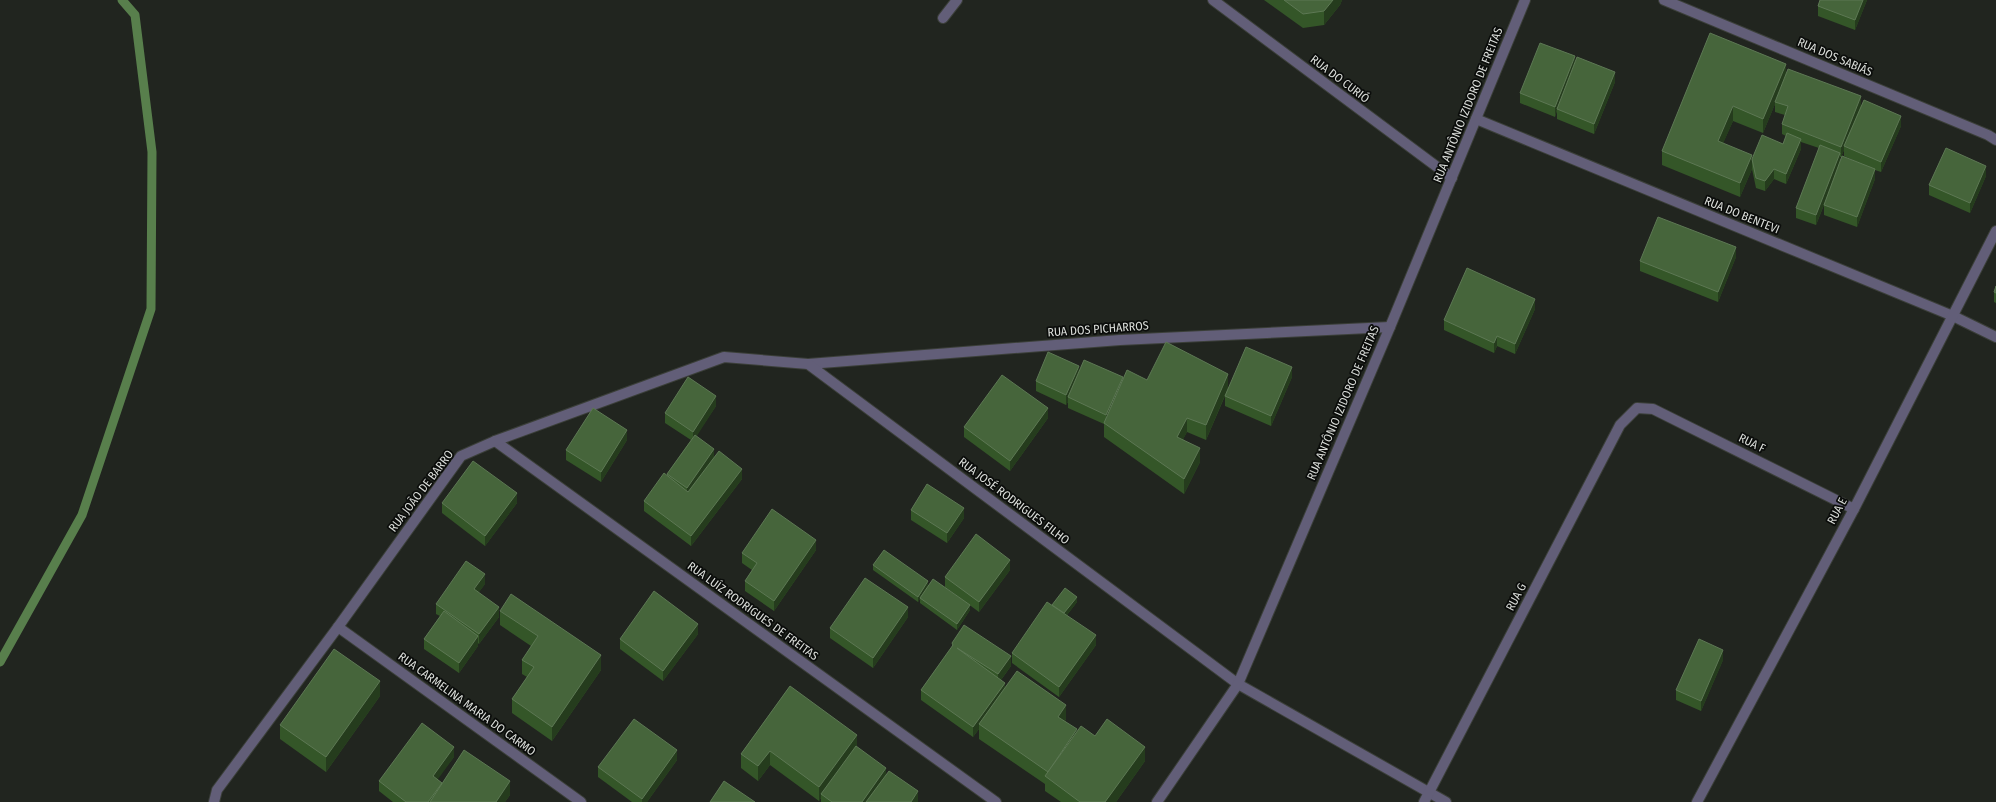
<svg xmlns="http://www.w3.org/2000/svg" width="1996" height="802" font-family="'Fira Sans Condensed',sans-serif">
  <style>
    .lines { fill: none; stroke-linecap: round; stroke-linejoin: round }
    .stream { stroke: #587f4c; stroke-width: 9 }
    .street-casing { stroke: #3b3f39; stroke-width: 12 }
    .street { stroke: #625e78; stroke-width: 10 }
    .wall { fill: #345628; fill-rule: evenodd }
    .shaded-wall { fill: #253c1d }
    .building { fill: #46653b; stroke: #5d7854 }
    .labels { text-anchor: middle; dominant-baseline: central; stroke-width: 3.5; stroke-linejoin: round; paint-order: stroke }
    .street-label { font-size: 12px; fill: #daddd9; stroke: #0b0d0b }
  </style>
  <rect width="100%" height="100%" fill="#21251f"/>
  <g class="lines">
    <path class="stream" d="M0,662L82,515L151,309L152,152L135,15L122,0"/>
    <g class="street-casing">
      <g id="street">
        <path d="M1213,0L1452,178"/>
        <path d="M1664,0L1988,135L1996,140"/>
        <path d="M943,18L957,0"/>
        <path d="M1476,119L1953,316L1996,337"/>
        <path d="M808,364L1120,340L1390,327"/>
        <path d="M495,441L996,802"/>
        <path d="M338,627L581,802"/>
        <path d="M214,802L217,790L338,627L461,456L495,441L724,357L808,364L1238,684L1446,802"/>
        <path d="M1157,802L1238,684L1390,327L1525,0"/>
        <path d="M1424,802L1620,425L1637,408L1653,409L1854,509"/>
        <path d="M1697,802L1854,509L1996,231"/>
      </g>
    </g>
    <use href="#street" class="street"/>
  </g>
  <g class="wall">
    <path d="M1264,0H1342L1340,5L1324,25L1303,28Z"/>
    <path d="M1820,0H1867L1855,30L1818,16V6Z"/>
    <path d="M1575,64L1615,82L1594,134L1557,119V111L1555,117L1520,103V93Z"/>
    <path d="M1786,74L1861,106L1901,126L1881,172L1875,170V179L1857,227L1824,215V205L1816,225L1796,218V208L1819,148L1801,142V149L1786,184L1774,179L1765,191L1756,188L1752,169V159L1783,144L1786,136L1782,134V124L1785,115L1775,112V104L1763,133L1733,121L1723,143L1752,169L1740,197L1662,165V151ZM1844,150V156L1859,163L1840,162V157H1841Z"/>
    <path d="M1986,176L1970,213L1929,195V185Z"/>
    <path d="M1736,257L1718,302L1640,271V261Z"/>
    <path d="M1996,286V303L1994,302V292Z"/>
    <path d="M1535,309L1515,354L1497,346L1494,353L1444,330V320Z"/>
    <path d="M1079,371L1123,380H1147L1228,388L1292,377L1271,426L1225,406V396L1206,440L1187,432L1183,439L1200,462L1184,494L1104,437V424L1068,408V402L1066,405L1036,391V381Z"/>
    <path d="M716,406L696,436L714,457L742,479L691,546L644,511V501L667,476V474L691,440L665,423V413Z"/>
    <path d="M1048,418L1010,471L964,437V427Z"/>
    <path d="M627,440L601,482L566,460V450Z"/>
    <path d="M442,503H517L485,546L442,513Z"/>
    <path d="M911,510L964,518L947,543L911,520Z"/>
    <path d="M816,550L774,611L745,591V581L752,570L742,563V553Z"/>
    <path d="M873,565L928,586L970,610L957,630L920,603V599L918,602L873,570Z"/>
    <path d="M1010,570L979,612L945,587V577Z"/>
    <path d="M485,584L478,593L499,617L479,644L478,643V646L459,673L424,649V639L440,616L436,614V604Z"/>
    <path d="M1077,602L1067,615L1096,645L1059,697L1012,663V653L1052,605Z"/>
    <path d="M500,611L601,670L552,741L512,713V699L527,677L522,674V660L531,646L500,625Z"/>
    <path d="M908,617L873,668L830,638V628Z"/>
    <path d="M698,634L663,681L620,649V639Z"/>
    <path d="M952,643L1011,666L1001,680L1005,687L1066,719L1065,721L1077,733L1095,736L1145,761L1116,802H1061L1045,791V784L979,739V729L973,737L921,700V690L952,647Z"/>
    <path d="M1723,660L1701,711L1676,700V690Z"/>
    <path d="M790,686L857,747L886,775L918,801V802H821V798L819,801L770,765L758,781L741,768V754Z"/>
    <path d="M380,696L326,772L280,739V725Z"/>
    <path d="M454,757L437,779L442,783L510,795L505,802H393L379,791V781Z"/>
    <path d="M677,760L647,802H632L598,777V767Z"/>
  </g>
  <g class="shaded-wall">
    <path d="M1333,0H1342L1340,5L1324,25V11Z"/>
    <path d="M1863,0H1867L1855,30V20Z"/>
    <path d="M1575,56V66L1557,109L1555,117V107Z"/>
    <path d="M1786,64V78L1775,102V104L1763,133V119Z"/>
    <path d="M1615,72V82L1594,134V124Z"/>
    <path d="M1861,96V106L1844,146V150L1841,157V147Z"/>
    <path d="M1733,106V121L1718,155V141Z"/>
    <path d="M1901,116V126L1881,172V162Z"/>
    <path d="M1801,139V149L1786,184V174Z"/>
    <path d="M1840,153V163L1816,225V215Z"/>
    <path d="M1752,155V169L1740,197V183Z"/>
    <path d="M1986,166V176L1970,213V203Z"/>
    <path d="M1774,169V179L1765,191V181Z"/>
    <path d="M1875,169V179L1857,227V217Z"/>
    <path d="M1736,247V257L1718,302V292Z"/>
    <path d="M1535,299V309L1515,354V344Z"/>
    <path d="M1497,336V346L1494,353V343Z"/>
    <path d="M1079,366V376L1068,397V402L1066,405V395Z"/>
    <path d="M1292,367V377L1271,426V416Z"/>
    <path d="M1228,374V388L1206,440V425Z"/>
    <path d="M1123,377V387L1106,425V415Z"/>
    <path d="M716,396V406L693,442V432Z"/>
    <path d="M1048,408V418L1010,471V461Z"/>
    <path d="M1187,418V432L1177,451V437Z"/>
    <path d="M627,430V440L601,482V472Z"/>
    <path d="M1200,448V462L1184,494V479Z"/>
    <path d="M714,449V459L687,498V488Z"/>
    <path d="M742,469V479L691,546V536Z"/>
    <path d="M517,493V503L485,546V536Z"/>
    <path d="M964,508V518L947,543V533Z"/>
    <path d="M816,540V550L774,611V601Z"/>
    <path d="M1010,560V570L979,612V602Z"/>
    <path d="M485,574V584L474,599V589Z"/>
    <path d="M928,581V587L918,602V597Z"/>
    <path d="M1077,597V602L1063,620V614Z"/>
    <path d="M970,605V610L957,630V624Z"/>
    <path d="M499,607V617L479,644V634Z"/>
    <path d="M908,607V617L873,668V658Z"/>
    <path d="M698,624V634L663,681V671Z"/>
    <path d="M1096,635V645L1059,697V687Z"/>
    <path d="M478,636V646L459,673V663Z"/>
    <path d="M1723,650V660L1701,711V701Z"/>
    <path d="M601,655V670L552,741V727Z"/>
    <path d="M1011,656V666L998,684V674Z"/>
    <path d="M380,681V696L326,772V757Z"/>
    <path d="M1005,683V693L979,724V729L973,737V727Z"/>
    <path d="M1066,705V719L1058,731V717Z"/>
    <path d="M1077,729V744L1048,778V772Z"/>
    <path d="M857,735V750L821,794V798L819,801V787Z"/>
    <path d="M454,747V757L433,786V776Z"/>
    <path d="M1145,747V761L1116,802H1105Z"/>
    <path d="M677,750V760L647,802H642V799Z"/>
    <path d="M770,751V765L758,781V766Z"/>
    <path d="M886,768V778L869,802H862Z"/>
    <path d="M510,781V795L505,802H496Z"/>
    <path d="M918,791V802H911Z"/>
  </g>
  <g class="building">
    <path d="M1284,0H1333L1324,11L1303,14Z"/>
    <path d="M1820,0H1863L1855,20L1818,6Z"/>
    <path d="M1710,33L1786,64L1763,119L1733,106L1718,141L1752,155L1740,183L1662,151Z"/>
    <path d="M1540,43L1575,56L1555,107L1520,93Z"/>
    <path d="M1577,57L1615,72L1594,124L1557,109Z"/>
    <path d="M1788,69L1861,96L1841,147L1782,124L1788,106L1775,102Z"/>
    <path d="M1864,100L1901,116L1881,162L1844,146Z"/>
    <path d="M1787,133L1801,139L1786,174L1774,169L1765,181L1756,178L1752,159L1762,135L1783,144Z"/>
    <path d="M1820,145L1840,153L1816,215L1796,208Z"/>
    <path d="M1946,148L1986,166L1970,203L1929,185Z"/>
    <path d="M1842,156L1875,169L1857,217L1824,205Z"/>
    <path d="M1658,217L1736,247L1718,292L1640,261Z"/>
    <path d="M1467,268L1535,299L1515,344L1497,336L1494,343L1444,320Z"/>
    <path d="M1996,286V293L1994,292Z"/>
    <path d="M1166,342L1228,374L1206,425L1187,418L1177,437L1200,448L1184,479L1104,423L1127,370L1147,380Z"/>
    <path d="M1246,347L1292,367L1271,416L1225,396Z"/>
    <path d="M1048,352L1079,366L1066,395L1036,381Z"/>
    <path d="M1084,360L1123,377L1106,415L1068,397Z"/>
    <path d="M1002,375L1048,408L1010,461L964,427Z"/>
    <path d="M688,377L716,396L693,432L665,413Z"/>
    <path d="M593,408L627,430L601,472L566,450Z"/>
    <path d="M695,435L714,449L687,488L667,474Z"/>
    <path d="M719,451L742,469L691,536L644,501L664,473L688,492Z"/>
    <path d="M473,461L517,493L485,536L442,503Z"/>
    <path d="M927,484L964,508L947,533L911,510Z"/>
    <path d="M772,509L816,540L774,601L745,581L757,563L742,553Z"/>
    <path d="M976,534L1010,560L979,602L945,577Z"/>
    <path d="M884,550L928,581L918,597L873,565Z"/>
    <path d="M466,561L485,574L474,589L499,607L479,634L436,604Z"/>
    <path d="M865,578L908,607L873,658L830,628Z"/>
    <path d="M933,579L970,605L957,624L920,598Z"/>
    <path d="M1065,588L1077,597L1064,613L1052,605Z"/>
    <path d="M654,591L698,624L663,671L620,639Z"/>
    <path d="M511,594L601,655L552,727L512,699L534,667L522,660L538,636L500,611Z"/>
    <path d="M1047,602L1096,635L1059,687L1012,653Z"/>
    <path d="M444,611L478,636L459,663L424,639Z"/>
    <path d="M964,625L1011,656L998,674L957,648L1005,683L973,727L921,690L953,645L952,643Z"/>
    <path d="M1699,639L1723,650L1701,701L1676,690Z"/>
    <path d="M334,649L380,681L326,757L280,725Z"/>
    <path d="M1017,671L1066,705L1058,717L1077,729L1048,772L979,724Z"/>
    <path d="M790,686L857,735L819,787L770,751L758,766L741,754Z"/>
    <path d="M634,719L677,750L642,799L598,767Z"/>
    <path d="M1107,719L1145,747L1105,802H1080L1045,776L1081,726L1095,736Z"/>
    <path d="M422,723L454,747L433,776L442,783L428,802H406L379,781Z"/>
    <path d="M856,746L886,768L862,802H832L821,794Z"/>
    <path d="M464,750L510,781L496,802H430Z"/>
    <path d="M889,771L918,791L911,802H866Z"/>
    <path d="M724,781L755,802H710Z"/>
  </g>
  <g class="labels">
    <g class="street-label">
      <text transform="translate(1835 57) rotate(23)">RUA DOS SABIÁS</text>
      <text transform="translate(1340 79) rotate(37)">RUA DO CURIÓ</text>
      <text transform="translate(1468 105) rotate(-68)">RUA ANTÔNIO IZIDORO DE FREITAS</text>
      <text transform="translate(1742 215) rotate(22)">RUA DO BENTEVI</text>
      <text transform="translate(1098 329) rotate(-4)">RUA DOS PICHARROS</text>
      <text transform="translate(1343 403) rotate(-67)">RUA ANTÔNIO IZIDORO DE FREITAS</text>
      <text transform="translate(1752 443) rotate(26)">RUA F</text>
      <text transform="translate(421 491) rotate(-53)">RUA JOÃO DE BARRO</text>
      <text transform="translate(1014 501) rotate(37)">RUA JOSÉ RODRIGUES FILHO</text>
      <text transform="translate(1837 511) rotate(-62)">RUA E</text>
      <text transform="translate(1516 597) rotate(-62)">RUA G</text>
      <text transform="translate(753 611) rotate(36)">RUA LUÍZ RODRIGUES DE FREITAS</text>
      <text transform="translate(467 704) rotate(36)">RUA CARMELINA MARIA DO CARMO</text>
    </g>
  </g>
</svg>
